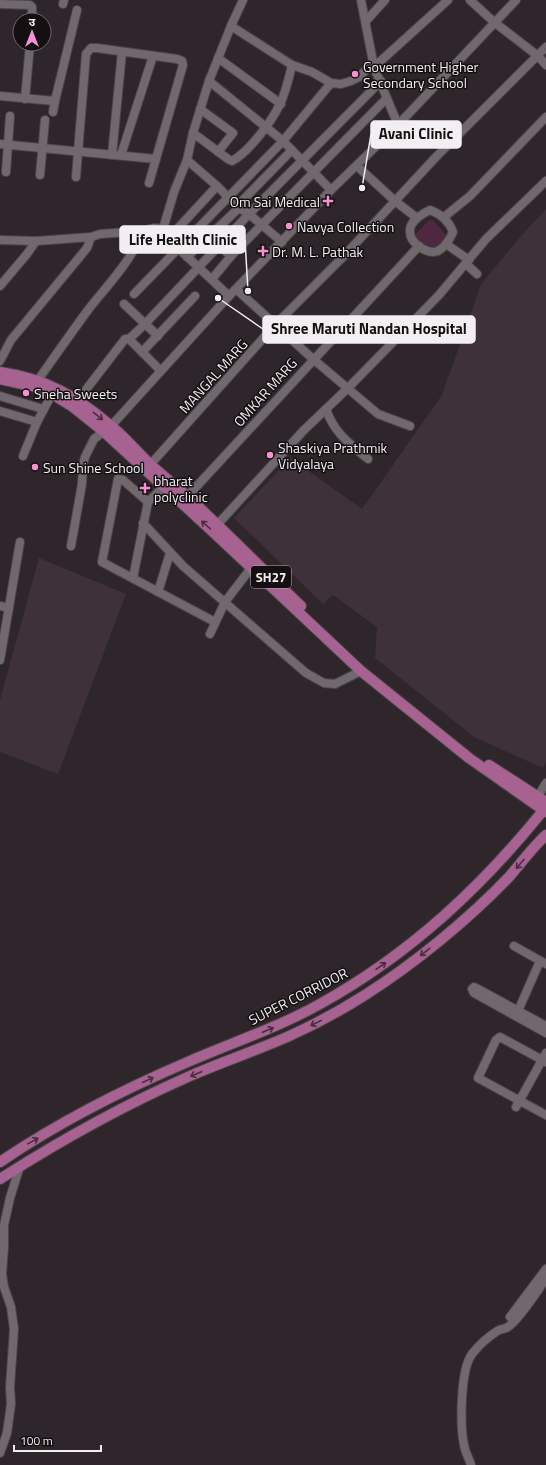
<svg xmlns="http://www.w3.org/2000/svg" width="546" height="1465" font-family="'Titillium Web','Noto Sans Devanagari',sans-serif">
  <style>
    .built { fill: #3e3139 }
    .green { fill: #4e2740 }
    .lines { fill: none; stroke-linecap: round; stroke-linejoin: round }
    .minor-casing { stroke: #4b4548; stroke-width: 10 }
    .major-casing { stroke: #4b4548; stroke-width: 12 }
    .minor { stroke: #71686e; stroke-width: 8 }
    .major { stroke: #a76291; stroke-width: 10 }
    .oneway { stroke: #472d3e }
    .poi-dot { fill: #f591d2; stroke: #141012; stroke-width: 1.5 }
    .labels { text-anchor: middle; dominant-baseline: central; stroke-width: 3; stroke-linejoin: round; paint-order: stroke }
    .shield { fill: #141012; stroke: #b0abae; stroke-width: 1 }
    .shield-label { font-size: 13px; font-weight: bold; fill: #f3eef1 }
    .poi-label { font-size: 14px; fill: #f3eef1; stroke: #141012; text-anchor: start }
    .street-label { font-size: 14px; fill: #f3eef1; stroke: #141012 }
    .leader { fill: none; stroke: #f3eef1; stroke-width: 1.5 }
    .callout-dot { fill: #f3eef1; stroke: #141012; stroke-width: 1.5 }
    .callout { fill: #f3eef1; stroke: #f3eef1; stroke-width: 1.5 }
    .callout-label { font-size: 15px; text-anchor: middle; font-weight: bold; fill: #111 }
  </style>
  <rect width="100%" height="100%" fill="#2e262b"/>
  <g class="built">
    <path d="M546,209V762L543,768L474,737L375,658L377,627L333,595L323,604L234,518L290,458L362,509L442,395L481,284L520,237Z"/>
    <path d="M39,558L126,594L58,774L0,752V700Z"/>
  </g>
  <path class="green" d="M429,220H433L447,236L434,256L413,237Z"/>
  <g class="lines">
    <g class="minor-casing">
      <g id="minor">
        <path d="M361,0L374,67L398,125"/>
        <path d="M470,0L494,22L538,56L546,65"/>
        <path d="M0,4L30,5L32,7V20"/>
        <path d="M63,4L64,0"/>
        <path d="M366,21L385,0"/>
        <path d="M231,26L292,65L312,72L331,83L341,84L351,81L359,77L373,63"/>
        <path d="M218,58L281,104"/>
        <path d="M374,67L448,0"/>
        <path d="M209,81L283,141L331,190"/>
        <path d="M0,96L55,101"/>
        <path d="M25,99L30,44"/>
        <path d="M200,109L233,133L218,152"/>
        <path d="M53,112L55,101L77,10"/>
        <path d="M193,133L228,159L232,161C249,152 272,121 280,104C286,92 289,78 292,65"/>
        <path d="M0,144L156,159"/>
        <path d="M112,155L122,52"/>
        <path d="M121,155L153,56"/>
        <path d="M187,160L217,186L239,208L249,214L282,242"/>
        <path d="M357,166L395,201L417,218"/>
        <path d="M6,172L10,116"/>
        <path d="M40,175L45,120"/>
        <path d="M76,177L86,54L91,48H97L177,59L182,61L183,65L149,183"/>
        <path d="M238,205L292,150"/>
        <path d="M430,210C441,214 449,221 453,232C450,239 445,247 438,251C427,255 410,243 410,232C409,221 422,214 430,210Z"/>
        <path d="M444,217L470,196L546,117"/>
        <path d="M163,229L174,192L187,160L193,133L209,81L231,26L243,0"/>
        <path d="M209,237L231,256"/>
        <path d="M169,238L217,186"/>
        <path d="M0,240L36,241L91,237L100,234L142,231L154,228L163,229L178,248L229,296"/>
        <path d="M446,244L469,260"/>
        <path d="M187,257L239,208"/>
        <path d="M466,264L477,274"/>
        <path d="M212,279L231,256L386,99"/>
        <path d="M0,286L27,254L36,241"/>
        <path d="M236,289L313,359L378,414L410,426"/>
        <path d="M134,294L283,141L331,83"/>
        <path d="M124,304L158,336"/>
        <path d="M129,339L144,325L249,214L381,81"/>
        <path d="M142,352L195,296"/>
        <path d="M0,361L11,340L87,248L91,237"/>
        <path d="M38,380C55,356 71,333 88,310C105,288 135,257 142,231"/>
        <path d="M0,396L43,409"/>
        <path d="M78,400L125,339H129L160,370"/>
        <path d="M326,409C334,433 350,444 368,459"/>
        <path d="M0,411L37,422"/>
        <path d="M23,456L37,422L52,394"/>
        <path d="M150,465L275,325L343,257L435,158L546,47"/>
        <path d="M184,500L419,246"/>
        <path d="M148,502L123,480L118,479L102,562L215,622"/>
        <path d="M143,523L183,566L306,673L324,683L335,684L361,671"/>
        <path d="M217,525L304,430L348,388L439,295L486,239L546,181"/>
        <path d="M71,546L82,484L83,465L85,457L94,439L111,426L229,296L331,190L398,125L516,0"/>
        <path d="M133,578L148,502L163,487"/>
        <path d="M158,592L170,553"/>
        <path d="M0,606L9,608"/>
        <path d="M210,634L225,602L251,568"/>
        <path d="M0,660L20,542"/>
        <path d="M535,801L546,783"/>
        <path d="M514,946L546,964"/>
        <path d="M518,1011L540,961"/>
        <path d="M546,1026L478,989L474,987L472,989L474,993L546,1033"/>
        <path d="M546,1062L500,1037L496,1040L478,1078L546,1115"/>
        <path d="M516,1107L546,1053"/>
        <path d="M510,1317L546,1269"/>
        <path d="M0,1453L7,1433L11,1404L10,1387L14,1329L11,1307L4,1287L2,1274L4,1247V1225L10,1198L20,1166"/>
        <path d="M471,1465C469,1458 465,1452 464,1445C460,1426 460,1370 472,1354C479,1345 489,1336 499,1330C502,1329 505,1329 508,1327C520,1319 537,1291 546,1279"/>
      </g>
    </g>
    <g class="major-casing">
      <g id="major">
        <path d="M0,372C46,379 75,395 110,425C125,437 137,452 151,465C163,476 176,486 188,497C227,533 263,570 301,606"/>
        <path d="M0,379L35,387L52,394L73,407L103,431L211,530L361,671L469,758L546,812"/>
        <path d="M489,765L546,802"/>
        <path d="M0,1162C59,1122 124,1089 190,1061C234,1042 279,1027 320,1004C410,954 482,887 546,807"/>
        <path d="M0,1179C61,1140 124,1105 190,1076C222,1062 255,1051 287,1037C314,1025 340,1011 365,995C414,964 469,919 509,877C521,863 532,848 546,835"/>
      </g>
    </g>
    <use href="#minor" class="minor"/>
    <use href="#major" class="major"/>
  </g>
  <defs><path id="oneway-shaft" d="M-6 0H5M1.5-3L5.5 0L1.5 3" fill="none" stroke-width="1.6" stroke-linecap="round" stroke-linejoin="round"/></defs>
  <g class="oneway">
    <use href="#oneway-shaft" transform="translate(98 416) rotate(38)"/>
    <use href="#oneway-shaft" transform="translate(206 525) rotate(-138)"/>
    <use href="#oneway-shaft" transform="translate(520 864) rotate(131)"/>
    <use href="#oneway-shaft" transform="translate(425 952) rotate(142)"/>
    <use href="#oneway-shaft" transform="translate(381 966) rotate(-35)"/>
    <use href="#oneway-shaft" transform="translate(316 1023) rotate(154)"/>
    <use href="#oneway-shaft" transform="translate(268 1030) rotate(-23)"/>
    <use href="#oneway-shaft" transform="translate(196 1074) rotate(157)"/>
    <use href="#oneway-shaft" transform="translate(148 1080) rotate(-25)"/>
    <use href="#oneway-shaft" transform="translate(33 1141) rotate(-29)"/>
  </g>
  <g class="poi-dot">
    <circle cx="355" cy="74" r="4"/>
    <path d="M326 195h4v4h4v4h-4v4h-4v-4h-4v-4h4z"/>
    <circle cx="289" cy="226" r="4"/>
    <path d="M261 245h4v4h4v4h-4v4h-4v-4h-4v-4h4z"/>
    <circle cx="26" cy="393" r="4"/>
    <circle cx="270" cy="455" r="4"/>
    <circle cx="35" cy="467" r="4"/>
    <path d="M143 482h4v4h4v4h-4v4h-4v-4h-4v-4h4z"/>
  </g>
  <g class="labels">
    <rect class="shield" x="251" y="566" width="40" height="22" rx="3"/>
    <g class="shield-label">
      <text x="271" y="577">SH27</text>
    </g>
    <g class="poi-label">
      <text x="363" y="66">Government Higher<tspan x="363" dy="16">Secondary School</tspan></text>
      <text x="320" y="201" text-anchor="end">Om Sai Medical</text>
      <text x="297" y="226">Navya Collection</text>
      <text x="272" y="251">Dr. M. L. Pathak</text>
      <text x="34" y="393">Sneha Sweets</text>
      <text x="278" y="447">Shaskiya Prathmik<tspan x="278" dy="16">Vidyalaya</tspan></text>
      <text x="43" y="467">Sun Shine School</text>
      <text x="154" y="480">bharat<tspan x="154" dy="16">polyclinic</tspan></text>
    </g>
    <g class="street-label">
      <text transform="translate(213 376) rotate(-48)">MANGAL MARG</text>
      <text transform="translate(265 392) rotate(-48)">OMKAR MARG</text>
      <text transform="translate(298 996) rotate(-27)">SUPER CORRIDOR</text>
    </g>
  </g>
  <path class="leader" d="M362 188L371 134M248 291L245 240M218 298L263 329"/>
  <g class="callout-dot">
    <circle cx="362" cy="188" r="4"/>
    <circle cx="248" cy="291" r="4"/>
    <circle cx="218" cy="298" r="4"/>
  </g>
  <g class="callout">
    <rect x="371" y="121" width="90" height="27" rx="4"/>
    <rect x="120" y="226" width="125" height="27" rx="4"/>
    <rect x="263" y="316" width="212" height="27" rx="4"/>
  </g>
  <g class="callout-label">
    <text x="416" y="139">Avani Clinic</text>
    <text x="183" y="245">Life Health Clinic</text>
    <text x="369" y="334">Shree Maruti Nandan Hospital</text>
  </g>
  <g transform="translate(32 32)"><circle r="19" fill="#141012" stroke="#6d696b"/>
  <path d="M0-3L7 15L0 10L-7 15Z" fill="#f591d2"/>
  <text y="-6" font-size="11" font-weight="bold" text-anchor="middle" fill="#f3eef1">उ</text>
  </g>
  <path d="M14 1445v6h87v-6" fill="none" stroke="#f3eef1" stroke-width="2"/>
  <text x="20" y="1445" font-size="12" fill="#f3eef1" stroke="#141012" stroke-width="3" paint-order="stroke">100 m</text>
</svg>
